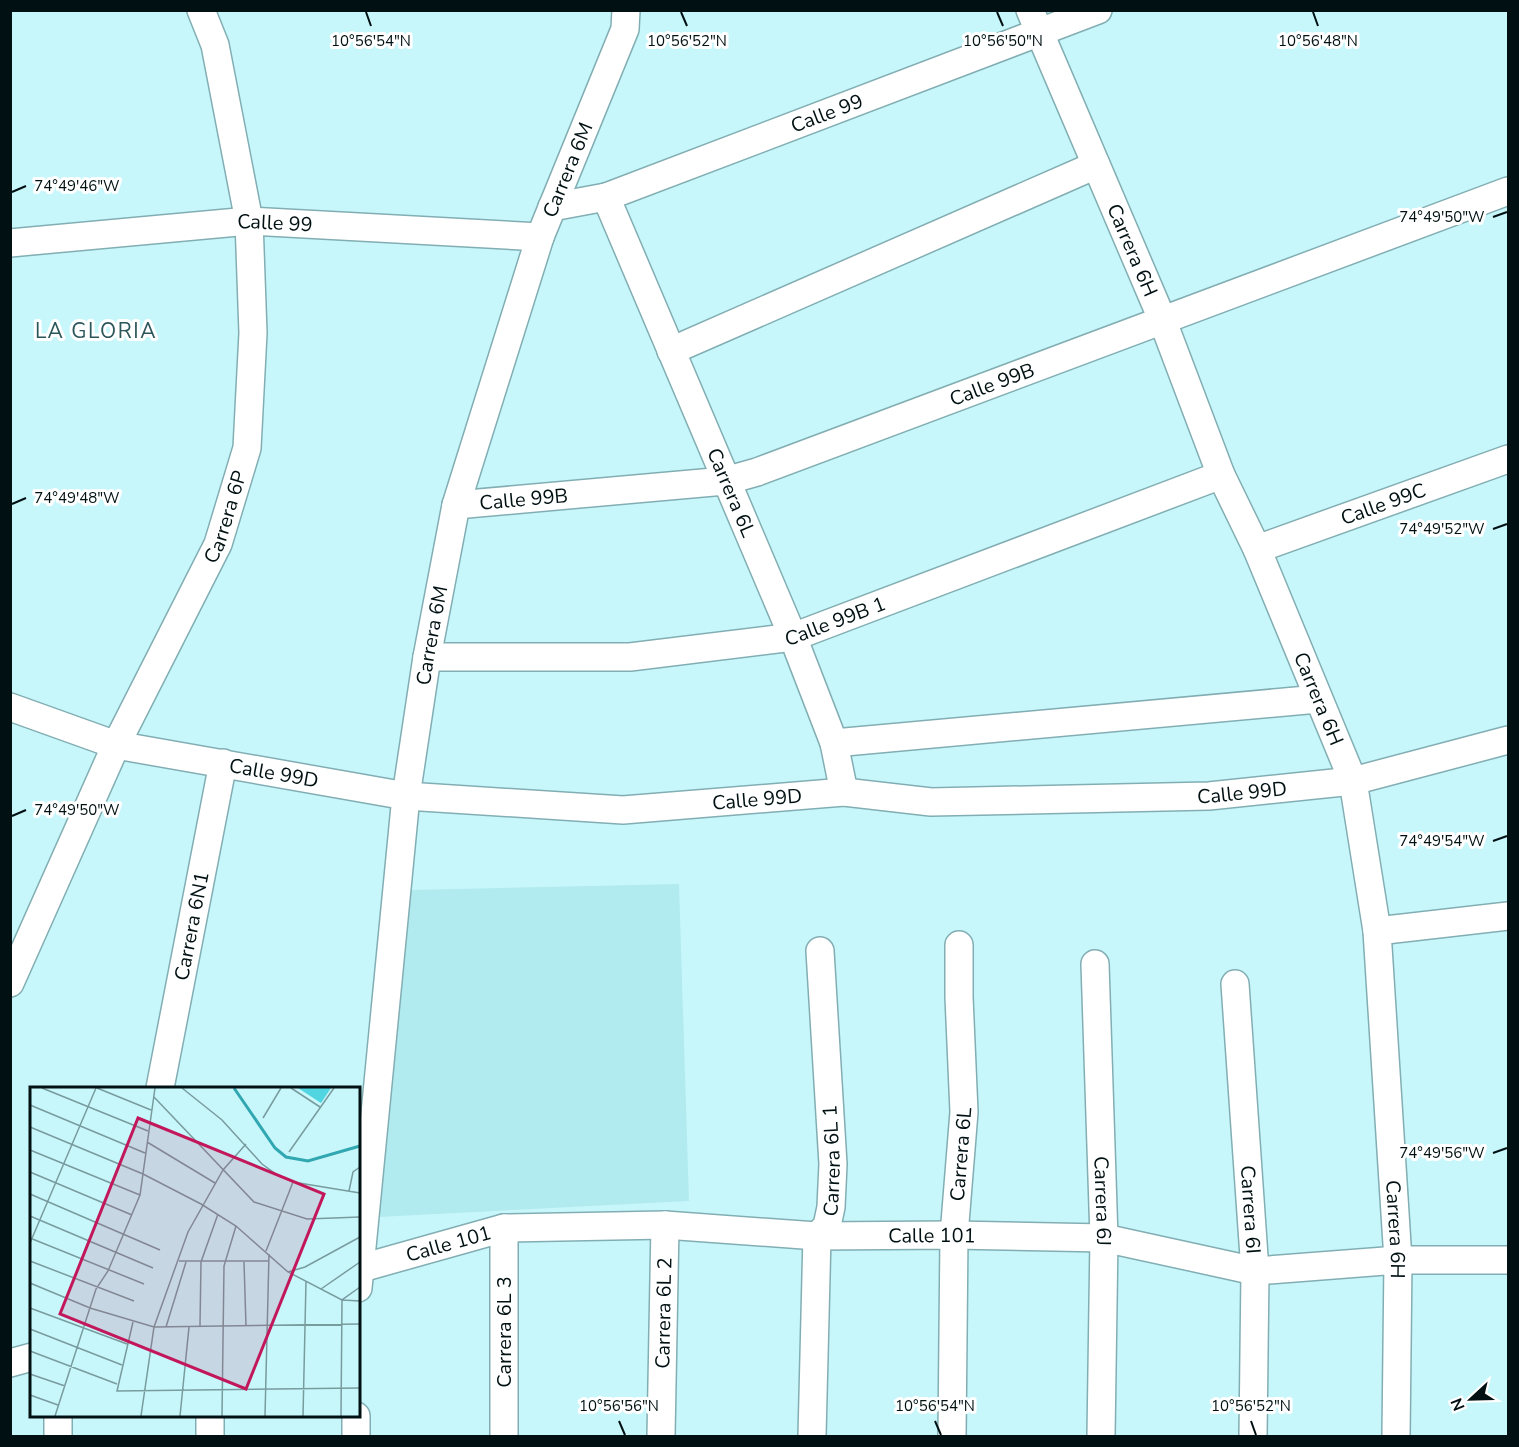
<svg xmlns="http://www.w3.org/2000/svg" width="1519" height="1447" font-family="'Nunito Sans',sans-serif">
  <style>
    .built { fill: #b2ebef }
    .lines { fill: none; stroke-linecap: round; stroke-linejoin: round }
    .minor-casing { stroke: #82aeb3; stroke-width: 30 }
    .minor { stroke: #fff; stroke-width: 27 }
    .ticks { fill: none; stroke: #011012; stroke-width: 2 }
    .labels { text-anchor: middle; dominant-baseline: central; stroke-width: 6; stroke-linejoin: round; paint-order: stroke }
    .street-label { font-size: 20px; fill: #011012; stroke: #fff }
    .neighbourhood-label { font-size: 21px; letter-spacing: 1.5px; fill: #2b565a; stroke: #fff }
    .inset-river { fill: none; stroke: #31a7b2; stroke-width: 3 }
    .inset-road { fill: none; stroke: #789b9e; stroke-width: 1.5 }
    .view { fill: #c2185b; fill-opacity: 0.15; stroke: #c2185b; stroke-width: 3 }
    .inset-edge { fill: none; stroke: #011012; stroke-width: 3 }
    .ticks-label { font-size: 15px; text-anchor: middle; fill: #011012; stroke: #fff; stroke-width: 6; stroke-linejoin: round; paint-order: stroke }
  </style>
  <rect width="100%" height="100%" fill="#c8f7fb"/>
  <path class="built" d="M679,884L689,1201L379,1217L410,890Z"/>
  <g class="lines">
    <g class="minor-casing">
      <g id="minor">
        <path id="s1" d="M1030,10L1162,319L1221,475L1257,549L1353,781L1377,931L1398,1260L1396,1436"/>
        <path id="s2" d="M606,197L793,637L834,743L844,792"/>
        <path id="s3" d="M552,207L606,197L1098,10"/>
        <path id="s4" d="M10,243L249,221L540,237"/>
        <path d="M671,351L1096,165"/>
        <path id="s5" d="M456,505L725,481L757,472L1508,191"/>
        <path id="s6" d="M1257,549L1508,459"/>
        <path id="s7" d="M427,657H630L793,637L1221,475"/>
        <path id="s8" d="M10,707L116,745L406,796L623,810L844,792L931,802L1209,796L1353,781L1508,740"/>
        <path d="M834,743L1318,699"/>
        <path d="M1377,931L1508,916"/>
        <path id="s9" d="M1095,964L1104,1238L1101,1436"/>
        <path id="s10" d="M10,983L116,745L218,544L247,448L253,333L249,221L215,45L201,10"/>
        <path id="s11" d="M1235,984L1255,1271L1253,1436"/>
        <path id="s12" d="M160,1088L223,763"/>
        <path d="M504,1228V1436"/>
        <path id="s13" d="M358,1269L504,1228L665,1225L817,1236L954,1235L1104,1238L1255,1271L1398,1260H1508"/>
        <path id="s14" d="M358,1288L406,796L427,657L456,505L540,237L625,29L626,10"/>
        <path d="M10,1363L32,1357"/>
        <path d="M58,1436V1416"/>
        <path d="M210,1436V1416"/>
        <path d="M356,1436V1416"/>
        <path id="s15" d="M661,1436L665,1225"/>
        <path id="s16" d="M812,1436L817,1236L827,1226L831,1207L833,1164L820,951"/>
        <path id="s17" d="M952,1436L954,1235L964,1112L959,997V945"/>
      </g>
    </g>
    <use href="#minor" class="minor"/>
  </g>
  <path class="ticks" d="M366,12L371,26M681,12L687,26M997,12L1003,26M1313,12L1318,26M12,192L26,186M1493,217L1507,212M12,504L26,498M1493,529L1507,524M12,816L26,810M1493,841L1507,836M1493,1153L1507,1148M619,1421L625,1435M935,1421L941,1435M1251,1421L1256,1435"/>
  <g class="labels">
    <g class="street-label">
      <text stroke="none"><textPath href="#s3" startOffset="291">Calle 99</textPath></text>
      <text stroke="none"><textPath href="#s14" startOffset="1143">Carrera 6M</textPath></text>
      <text stroke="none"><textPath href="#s4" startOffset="266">Calle 99</textPath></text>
      <text stroke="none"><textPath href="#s1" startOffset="261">Carrera 6H</textPath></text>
      <text stroke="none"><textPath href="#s5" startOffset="554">Calle 99B</textPath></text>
      <text stroke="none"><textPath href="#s2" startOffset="321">Carrera 6L</textPath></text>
      <text stroke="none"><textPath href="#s5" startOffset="68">Calle 99B</textPath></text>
      <text stroke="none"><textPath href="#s6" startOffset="134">Calle 99C</textPath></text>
      <text stroke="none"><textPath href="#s10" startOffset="514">Carrera 6P</textPath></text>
      <text stroke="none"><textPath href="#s7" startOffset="412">Calle 99B 1</textPath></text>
      <text stroke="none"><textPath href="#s14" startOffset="657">Carrera 6M</textPath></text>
      <text stroke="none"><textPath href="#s1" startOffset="747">Carrera 6H</textPath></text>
      <text stroke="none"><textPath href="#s8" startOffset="273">Calle 99D</textPath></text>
      <text stroke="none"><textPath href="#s8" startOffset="1245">Calle 99D</textPath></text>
      <text stroke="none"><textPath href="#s8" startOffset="759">Calle 99D</textPath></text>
      <text stroke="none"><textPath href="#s12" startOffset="165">Carrera 6N1</textPath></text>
      <text stroke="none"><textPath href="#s17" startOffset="282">Carrera 6L</textPath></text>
      <text stroke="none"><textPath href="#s16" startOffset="280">Carrera 6L 1</textPath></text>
      <text stroke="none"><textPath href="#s9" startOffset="237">Carrera 6J</textPath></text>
      <text stroke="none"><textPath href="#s11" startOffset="226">Carrera 6I</textPath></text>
      <text stroke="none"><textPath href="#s1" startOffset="1287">Carrera 6H</textPath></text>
      <text stroke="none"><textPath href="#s13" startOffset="580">Calle 101</textPath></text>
      <text stroke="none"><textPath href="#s13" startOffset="94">Calle 101</textPath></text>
      <text stroke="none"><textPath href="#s15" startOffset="123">Carrera 6L 2</textPath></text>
      <text transform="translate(504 1332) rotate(-90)">Carrera 6L 3</text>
    </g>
    <g class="neighbourhood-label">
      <text x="96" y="331">LA GLORIA</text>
    </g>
  </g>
  <g transform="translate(30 1087)">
    <rect width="330" height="330" fill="#c8f7fb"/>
    <path d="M268,1H301L291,16Z" fill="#50d5e1"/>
    <path class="inset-river" d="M204,1L245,61L256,70L278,74L330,59"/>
    <path class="inset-road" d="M12,1L118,44M67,1L121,23M152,1L192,33L232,77L246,87L263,95L330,106M261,1L290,20M124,10L224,115L277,132L330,130M0,18L115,66M233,31L251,1M0,40L113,87L171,117L206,139L258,185L312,213L330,214M117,55L185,96M0,63L110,108M259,65L304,1M0,85L102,128M319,104L323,85L330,80M0,107L130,163M0,129L123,181M0,151L114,197M0,156L66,1M236,164L263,95M0,174L104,214M149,174H238M214,175L216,239M258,185L275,180L330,150M0,196L60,221L124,240L330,237M291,202L330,175M0,221L97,257M103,235L87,304L330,301M170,239L171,175L188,127M136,240L156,175M0,242L92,278M0,264L87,297M0,287L35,299M0,308L28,318M25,329L66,202L78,184L110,108L125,1M111,329L124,240L158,145L193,83L216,57M150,329L159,240M192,329L194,179L206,139M235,329L239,167M273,329L276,194M311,329L312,213L330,200"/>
    <path class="view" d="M108,31L294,107L216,302L30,227Z"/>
    <rect width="330" height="330" class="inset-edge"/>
  </g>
  <g class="ticks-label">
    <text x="371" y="46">10°56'54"N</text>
    <text x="687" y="46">10°56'52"N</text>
    <text x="1003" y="46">10°56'50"N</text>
    <text x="1318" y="46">10°56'48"N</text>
    <text x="77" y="191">74°49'46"W</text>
    <text x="1442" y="222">74°49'50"W</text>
    <text x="77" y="503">74°49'48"W</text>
    <text x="1442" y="534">74°49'52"W</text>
    <text x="77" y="815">74°49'50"W</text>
    <text x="1442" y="846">74°49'54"W</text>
    <text x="1442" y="1158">74°49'56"W</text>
    <text x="619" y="1411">10°56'56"N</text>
    <text x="935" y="1411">10°56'54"N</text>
    <text x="1251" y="1411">10°56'52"N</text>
  </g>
  <rect width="1519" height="1447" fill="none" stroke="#011012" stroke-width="24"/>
  <g transform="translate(1471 1399) rotate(248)" stroke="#ffffff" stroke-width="4.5" paint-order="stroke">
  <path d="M0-4.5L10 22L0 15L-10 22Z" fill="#011012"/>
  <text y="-9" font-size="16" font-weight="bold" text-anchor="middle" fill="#011012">N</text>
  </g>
</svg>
